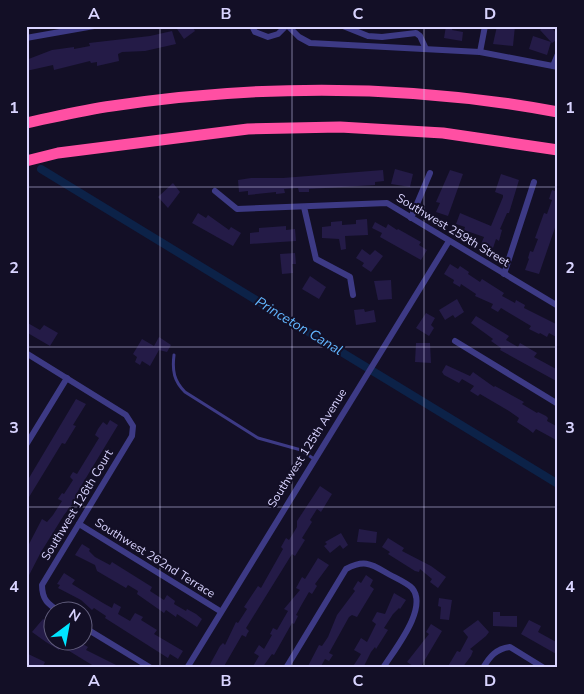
<svg xmlns="http://www.w3.org/2000/svg" width="584" height="694" font-family="'Nunito Sans',sans-serif">
  <style>
    .lines { fill: none; stroke-linecap: round; stroke-linejoin: round }
    .canal { stroke: #0c2248; stroke-width: 8 }
    .building { fill: #241b47 }
    .lane { stroke: #3d3a85; stroke-width: 3 }
    .street { stroke: #3d3a85; stroke-width: 6 }
    .highway { stroke: #ff4fa3; stroke-width: 11 }
    .grid { fill: none; stroke: #d9d4ff; stroke-width: 1; stroke-opacity: 0.55 }
    .labels { text-anchor: middle; dominant-baseline: central; stroke-width: 4; stroke-linejoin: round; paint-order: stroke }
    .street-label { font-size: 12px; fill: #d9d4ff; stroke: #130f26 }
    .water-label { font-size: 14px; font-style: italic; fill: #62b6ff; stroke: #130f26 }
    .neatline { fill: none; stroke: #d9d4ff; stroke-width: 2 }
    .grid-label { font-size: 16px; text-anchor: middle; font-weight: bold; fill: #d9d4ff }
  </style>
  <rect width="100%" height="100%" fill="#130f26"/>
  <g class="lines">
    <path class="canal" d="M41,169L558,484"/>
  </g>
  <g class="building">
    <path d="M175,26H192L195,31L184,39Z"/>
    <path d="M446,26H453L452,30L463,32L462,41L444,38Z"/>
    <path d="M497,26H515L513,46L493,44Z"/>
    <path d="M544,26H550L558,35V39L552,43L540,30Z"/>
    <path d="M172,31L176,44L145,51L122,52L118,54L119,61L97,66V62L91,63L90,61L54,70L53,65L26,71V60L52,50L74,47V49L90,46L89,43L150,36Z"/>
    <path d="M533,36L551,42L547,55L529,49Z"/>
    <path d="M395,169L413,174L410,187L391,184Z"/>
    <path d="M383,170L384,181L375,182V185L309,189V192H299L298,188L284,189L285,193L276,194V192L248,195V191L239,192L238,180L251,178H283Z"/>
    <path d="M450,170L463,174L448,216L436,212L440,203L436,202Z"/>
    <path d="M501,174L519,180L509,213H507L500,229L502,230L499,241L496,239L493,248L481,244L484,237L464,230L465,227L456,224L460,213L491,226L503,197V195L495,192Z"/>
    <path d="M173,183L180,192L168,208L158,197Z"/>
    <path d="M558,187V219L539,274L525,270L529,259L528,258L530,251L533,252L538,239L535,238L544,213L547,214L552,200L549,199L552,190L555,191Z"/>
    <path d="M198,213L206,218L208,215L229,230L231,227L241,233L233,246L192,223Z"/>
    <path d="M367,219L368,235L345,236L346,249L341,250L339,239L322,238V227L331,226V222L342,221V225L356,224V220Z"/>
    <path d="M375,222L386,228L388,224L397,230L398,229L421,242L419,245L427,250L421,260L380,237L382,233L372,228Z"/>
    <path d="M286,226V230L295,229L296,241L250,244V233L259,232V228Z"/>
    <path d="M362,249L370,255L375,250L383,256L371,272L362,266L364,263L356,258Z"/>
    <path d="M295,253L296,264H292L293,273L282,274L280,254Z"/>
    <path d="M450,264L458,269L460,266L469,272L468,274L480,282L482,279L504,293L502,296L515,303L516,300L525,305L524,308L558,325V338L549,333L547,337L540,333L539,334L529,329L531,326L501,308L498,312L491,308L493,304L475,296L476,294L461,284L460,287L453,283L454,280L444,274Z"/>
    <path d="M310,276L326,287L319,299L302,289Z"/>
    <path d="M391,280L392,299L378,300L374,281Z"/>
    <path d="M457,299L464,312L455,318L453,315L445,320L439,310Z"/>
    <path d="M364,309L365,312L374,310L376,322L356,325L354,310Z"/>
    <path d="M426,313L435,318L431,325L434,328L429,336L416,328Z"/>
    <path d="M476,316L509,336L506,340L518,347L520,343L537,353L534,357L558,370V382L500,350L501,348L491,341L493,339L471,323Z"/>
    <path d="M26,322L40,330L44,325L58,333L50,346L26,332Z"/>
    <path d="M159,337L171,345L167,352L159,350L150,366L142,361L140,365L135,362L137,357L133,354L142,339L154,346Z"/>
    <path d="M416,343H430L431,363L415,362Z"/>
    <path d="M446,365L470,376L473,372L494,387L495,386L524,402L522,404L537,413L538,412L546,416L548,418L547,421L558,427V441L536,429L533,433L528,429L517,422L519,418L509,411L480,394L478,396L470,391L474,386L462,379L459,383L444,375L442,372Z"/>
    <path d="M76,399L86,404L73,425L76,426L65,444L62,443L26,502V483Z"/>
    <path d="M110,420L118,425L75,496L77,497L70,507L64,515L41,552L26,581V542L29,544L42,519L47,522L53,515L62,501L58,499L62,493L64,494L73,480L70,477L71,475L73,472L77,474L99,438L95,435L98,429L103,422L107,425Z"/>
    <path d="M320,486L332,494L321,512L317,509L310,520L312,522L302,538L305,540L295,556L292,554L246,628L249,631L247,634L246,637L242,635L223,668H208L220,646L223,643L225,645L236,622L238,623L247,609L244,607L258,586L261,588L283,549L281,547L286,538L289,540L297,527V521Z"/>
    <path d="M359,529L377,532L376,543L357,542Z"/>
    <path d="M341,533L348,545L343,549L340,545L330,553L324,546L327,544L325,542Z"/>
    <path d="M388,538L404,548L402,551L431,566L446,577L438,588L430,582L432,579L420,569L419,572L415,571L388,554L390,552L382,547Z"/>
    <path d="M82,544L90,549L89,551L95,557L110,565L112,562L152,587L150,591L164,600L167,595L175,601L174,604L186,611L187,609L196,614L202,619L197,627L177,614L176,617L166,610L164,613L137,594L138,591L128,585L126,588L97,571L95,565L75,555Z"/>
    <path d="M318,558L329,565L315,584L317,586L312,594L309,592L302,604L296,615L298,616L294,624L292,623L274,655L272,654L262,668H252L259,656L254,653L259,645L264,649L272,635L270,634L273,628L277,630L288,611L284,609L300,590L296,588L302,577L305,579Z"/>
    <path d="M64,573L75,580L72,584L103,603L112,608L114,603L121,607L118,614L130,621L135,613L143,617L141,620L157,630L154,634L183,651L178,659L170,654L168,658L105,618L106,616L94,608L92,610L81,600L58,588L60,585L57,584Z"/>
    <path d="M366,575L373,580L370,586L374,589L357,617L352,615L349,617L329,653L333,655L329,661L325,659L320,668H307L319,645L322,646L328,637L337,615L355,591L353,589L358,581L361,583Z"/>
    <path d="M394,593L406,600L400,609L399,608L393,614L384,628L388,630L376,649L375,647L371,652L363,668H352L361,654L354,650L361,638L367,642L376,624L372,621L377,612L385,614Z"/>
    <path d="M439,598L452,600L449,620L440,619L441,607L438,606Z"/>
    <path d="M493,612H500V616H517V627L493,626Z"/>
    <path d="M43,619L52,625V642H79L88,647L86,650L122,668H97L61,646L59,650L46,642L32,632Z"/>
    <path d="M478,620L489,632L486,636L470,649L473,651L471,656L462,668H447L457,651L460,652L467,639L468,637L463,631Z"/>
    <path d="M529,620L541,626L538,632L558,643V655L521,634Z"/>
    <path d="M431,624L442,631L420,668H416L407,662L429,634L426,632Z"/>
    <path d="M26,653L45,662L42,668H30L26,665Z"/>
  </g>
  <g class="lines">
    <path class="lane" d="M174,355C172,371 174,381 185,392L258,438L301,450L314,459"/>
    <g class="street">
      <path d="M252,26L255,32L268,37L278,34L286,26"/>
      <path d="M288,26L299,37L310,43L480,52L558,67"/>
      <path d="M343,26L368,36L382,37L416,33L420,36L426,49"/>
      <path d="M26,38L94,26"/>
      <path d="M480,52L485,26"/>
      <path d="M553,66L558,54"/>
      <path d="M215,191L237,209L387,203L558,306"/>
      <path d="M304,207L316,259L350,277L353,295"/>
      <path d="M411,218L430,173"/>
      <path d="M504,274L534,182"/>
      <path d="M455,341L558,404"/>
      <path d="M26,353L126,415L133,426L132,436L42,585C42,600 48,604 60,612"/>
      <path d="M26,445L67,378"/>
      <path d="M79,524L220,611"/>
      <path d="M82,626L151,668"/>
      <path d="M187,668L449,241"/>
      <path d="M286,668L346,569C363,560 370,563 385,572C393,577 406,582 412,588C429,608 394,650 383,668"/>
      <path d="M483,668C490,656 496,649 510,647L544,668"/>
    </g>
    <g class="highway">
      <path d="M26,123C55,117 83,110 112,106C260,84 410,84 558,112"/>
      <path d="M26,161L58,153L248,129L340,127L443,133L558,150"/>
    </g>
  </g>
  <path class="grid" d="M160,26V668M292,26V668M424,26V668M26,187H558M26,347H558M26,507H558"/>
  <g class="labels">
    <g class="street-label">
      <text transform="translate(453 230) rotate(31)">Southwest 259th Street</text>
      <text transform="translate(307 448) rotate(-58)">Southwest 125th Avenue</text>
      <text transform="translate(77 505) rotate(-59)">Southwest 126th Court</text>
      <text transform="translate(155 558) rotate(32)">Southwest 262nd Terrace</text>
    </g>
    <g class="water-label">
      <text transform="translate(299 326) rotate(31)">Princeton Canal</text>
    </g>
  </g>
  <rect width="584" height="694" fill="none" stroke="#130f26" stroke-width="55"/>
  <g transform="translate(68 626) rotate(32)"><circle r="24" fill="#130f26" stroke="#625e7d"/>
  <path d="M0-4L9 19L0 12L-9 19Z" fill="#00e5ff"/>
  <text y="-8" font-size="14" font-weight="bold" text-anchor="middle" fill="#d9d4ff">N</text>
  </g>
  <rect x="28" y="28" width="528" height="638" class="neatline"/>
  <g class="grid-label">
    <text x="94" y="19">A</text>
    <text x="226" y="19">B</text>
    <text x="358" y="19">C</text>
    <text x="490" y="19">D</text>
    <text x="14" y="113">1</text>
    <text x="570" y="113">1</text>
    <text x="14" y="273">2</text>
    <text x="570" y="273">2</text>
    <text x="14" y="433">3</text>
    <text x="570" y="433">3</text>
    <text x="14" y="592">4</text>
    <text x="570" y="592">4</text>
    <text x="94" y="686">A</text>
    <text x="226" y="686">B</text>
    <text x="358" y="686">C</text>
    <text x="490" y="686">D</text>
  </g>
</svg>
